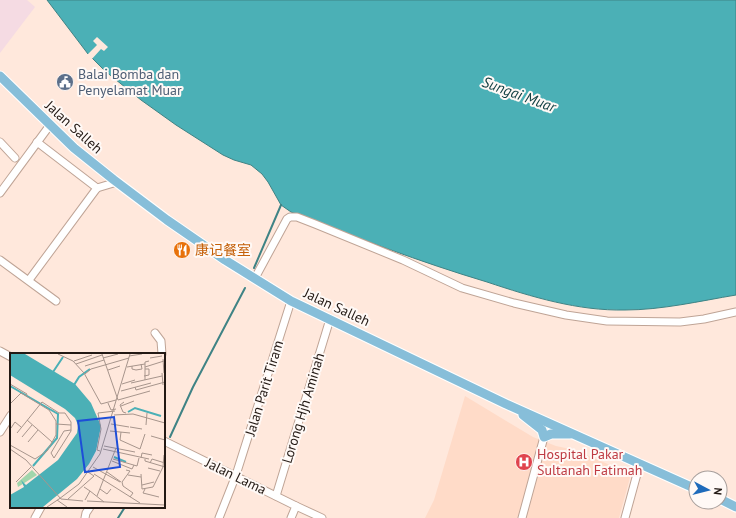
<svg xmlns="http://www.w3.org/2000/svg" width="736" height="518" font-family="'PT Sans','Noto Sans SC',sans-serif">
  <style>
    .commercial { fill: #f5dbe3 }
    .built { fill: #ffdbc8 }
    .water { fill: #4bb0b6; stroke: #3f8385 }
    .pier { fill: #ffe8dc }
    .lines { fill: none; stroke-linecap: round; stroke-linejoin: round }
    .stream { stroke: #3f8385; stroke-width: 2 }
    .minor-casing { stroke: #bfa496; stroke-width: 9 }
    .major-casing { stroke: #fff; stroke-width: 11 }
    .minor { stroke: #fff; stroke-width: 7 }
    .major { stroke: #87bed9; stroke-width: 9 }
    .labels { text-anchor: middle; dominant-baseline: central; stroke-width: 4; stroke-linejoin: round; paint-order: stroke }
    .service-label { font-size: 14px; fill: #4e5e75; stroke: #fff9f6; text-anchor: start }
    .street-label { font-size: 14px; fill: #231914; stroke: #fff9f6 }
    .food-label { font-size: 14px; fill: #c56008; stroke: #fff9f6; text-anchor: start }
    .health-label { font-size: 14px; fill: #be3a42; stroke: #fff9f6; text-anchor: start }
    .water-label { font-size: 15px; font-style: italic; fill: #0f3e41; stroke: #fff9f6 }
    .inset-river { fill: none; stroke: #4bb0b6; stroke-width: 2 }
    .inset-road { fill: none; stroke: #a7958c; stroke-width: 1 }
    .view { fill: #1d4ed8; fill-opacity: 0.15; stroke: #1d4ed8; stroke-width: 2 }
    .inset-edge { fill: none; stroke: #231914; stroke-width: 2 }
  </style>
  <rect width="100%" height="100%" fill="#ffe8dc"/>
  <path class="commercial" d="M0,0H27L35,7L0,53Z"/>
  <path class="built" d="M465,396L533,437L556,446L575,450L631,474L619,518H425L434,500Z"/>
  <path class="water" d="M47,0H736V295C700,301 662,310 625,310C578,311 532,297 487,282C420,262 355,237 291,212L281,205L268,182L262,174L251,165L234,160L223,155L176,125L141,100L105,71L88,54Z"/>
  <path class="pier" d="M97,37L108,47L104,51L101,49L91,60L86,56L97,45L93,41Z"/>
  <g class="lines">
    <g class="stream">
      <path d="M254,268L281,205"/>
      <path d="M170,437L193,387L245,288"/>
      <path d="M118,518L125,507"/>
    </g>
    <g class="minor-casing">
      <g id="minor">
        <path d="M0,142L15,158"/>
        <path d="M37,142L97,188"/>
        <path d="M0,193L50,125"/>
        <path d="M0,260L56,301"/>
        <path d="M255,278L287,219L290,217H297L315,224L403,260L462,288L514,303L566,315L607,321L680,322L704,319L736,312"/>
        <path d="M29,280L97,188L117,182"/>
        <path d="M155,333L161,341L162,354"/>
        <path d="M0,351L11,357"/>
        <path d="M0,432L11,415"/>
        <path d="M164,441L296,506L291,518"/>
        <path d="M276,496L330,319"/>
        <path d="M296,506L322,518"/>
        <path d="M35,518L41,507"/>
        <path d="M85,518L86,513L90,507"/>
        <path d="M219,518L236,475L291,301"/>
        <path d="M522,518L544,437"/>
        <path d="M625,518L640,463"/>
      </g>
    </g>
    <g class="major-casing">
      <g id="major">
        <path d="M0,76L74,148L114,180L167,220L225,260L291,301L506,404L696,489"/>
        <path d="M523,415L542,430L544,437L551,434H570"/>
        <path d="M720,499L736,507"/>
      </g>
    </g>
    <use href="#minor" class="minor"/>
    <use href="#major" class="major"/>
  </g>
  <defs>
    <g id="civic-disc" transform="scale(0.9)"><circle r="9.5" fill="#5c6f8a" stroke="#fff9f6"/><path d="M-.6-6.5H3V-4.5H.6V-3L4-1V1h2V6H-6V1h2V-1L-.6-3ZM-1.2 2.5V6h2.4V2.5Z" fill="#fff"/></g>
    <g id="restaurant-disc" transform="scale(0.9)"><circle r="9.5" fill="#e8710a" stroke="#fff9f6"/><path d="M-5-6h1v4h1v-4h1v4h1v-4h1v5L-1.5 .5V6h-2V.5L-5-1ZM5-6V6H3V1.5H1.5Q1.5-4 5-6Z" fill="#fff"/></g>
    <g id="hospital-disc" transform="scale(0.9)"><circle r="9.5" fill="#e0444e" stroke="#fff9f6"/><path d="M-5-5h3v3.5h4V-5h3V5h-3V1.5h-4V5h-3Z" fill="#fff"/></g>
  </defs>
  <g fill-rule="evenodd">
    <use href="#civic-disc" x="65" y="82"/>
    <use href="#restaurant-disc" x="182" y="250"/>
    <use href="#hospital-disc" x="524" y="462"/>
  </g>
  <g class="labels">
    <g class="service-label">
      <text x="78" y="74">Balai Bomba dan<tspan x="78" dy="16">Penyelamat Muar</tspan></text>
    </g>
    <g class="street-label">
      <text transform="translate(74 127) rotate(42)">Jalan Salleh</text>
      <text transform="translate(337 307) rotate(25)">Jalan Salleh</text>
      <text transform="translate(264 388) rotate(-73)">Jalan Parit Tiram</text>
      <text transform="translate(303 408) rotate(-73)">Lorong Hjh Aminah</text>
      <text transform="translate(236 476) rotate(26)">Jalan Lama</text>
    </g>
    <g class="food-label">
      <text x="195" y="250">康记餐室</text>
    </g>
    <g class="health-label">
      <text x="537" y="454">Hospital Pakar<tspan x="537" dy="16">Sultanah Fatimah</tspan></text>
    </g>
    <g class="water-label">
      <text transform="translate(519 94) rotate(20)">Sungai Muar</text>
    </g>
  </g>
  <g transform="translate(10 353)">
    <rect width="155" height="155" fill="#ffe8dc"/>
    <path d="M22,117L27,122L8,134L7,130Z" fill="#a1d6ac"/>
    <path d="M0,1H15L65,31L81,50L91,73L86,98L79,111L67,126L33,154H0V142L14,134L11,127L16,132L48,107L67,80L68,72L65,65L55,56L0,22Z" fill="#4bb0b6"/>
    <path class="inset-river" d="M43,19L53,4M64,32L69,24L80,16M0,33L48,61L47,85L23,113M118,59L125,55L151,63M104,104L116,109"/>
    <path class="inset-road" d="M48,1L63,8L74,20L91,51L106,47M92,1L108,47M119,3L132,1M93,5L108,1M140,5L152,3M153,6L154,20M64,8L82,2M66,11L92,2M75,13L94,7M122,13V16L126,17L132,16L131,11M117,14L135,11M135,14L154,8M98,17L110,13M152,20L153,32M75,21L81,16L119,5M134,23L139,22V16H135M135,27V9L139,8M121,30L152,23M0,31L17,41L16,43M112,31L125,27M125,34L126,37L155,29M111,38L141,30M108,47L140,38M114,49L110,52L113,59L116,60M98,50L101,57L106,56M0,51L11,40L39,57L46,68V82L37,98L25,106L0,92M111,53L124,48M104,62L123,61L155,70M17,67L42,89M46,71L61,72M101,71L119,74M136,72L137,60M120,74L132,76M1,75L5,69L11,74M100,78L120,80M111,79L110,87L130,96L135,81M7,80L32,49L49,60H55L61,69V78L44,105L41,100L54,78L61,77M141,83L155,87M12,84L22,72M18,89L28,77M94,93L125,99M0,96L16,107L51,146L73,148M93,96L139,106M90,98L87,97L91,76L88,60L105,58M131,105L132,100L142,102M103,106L127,113L129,105M135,106V108L155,114M102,108L122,116L124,112M140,110L142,106L155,110M83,114L110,129M153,114L154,102M138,115L150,118M97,119L111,129M84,121L130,150M131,121L132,136L143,134L153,114M118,122L131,124M6,129L21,114M112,129L113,133L123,140L120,144M112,129L120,118L116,117M132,132L144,129M74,134L80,138L75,147M90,136L97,141L101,136M135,136L133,140L149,144M80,138L94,149M87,143L106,95M49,146L69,131L90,101L120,1M58,146L84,123L78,119M47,147L57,154M77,148L155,152M37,154L49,146"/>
    <path class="view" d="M104,64L110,114L75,119L68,68Z"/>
    <rect width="155" height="155" class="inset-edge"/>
  </g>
  <g transform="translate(708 490) rotate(97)"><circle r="19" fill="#fff9f6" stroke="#a79f9c"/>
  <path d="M0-3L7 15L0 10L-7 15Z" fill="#1e6bbb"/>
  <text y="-6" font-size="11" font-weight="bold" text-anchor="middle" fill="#231914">N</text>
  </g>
</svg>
